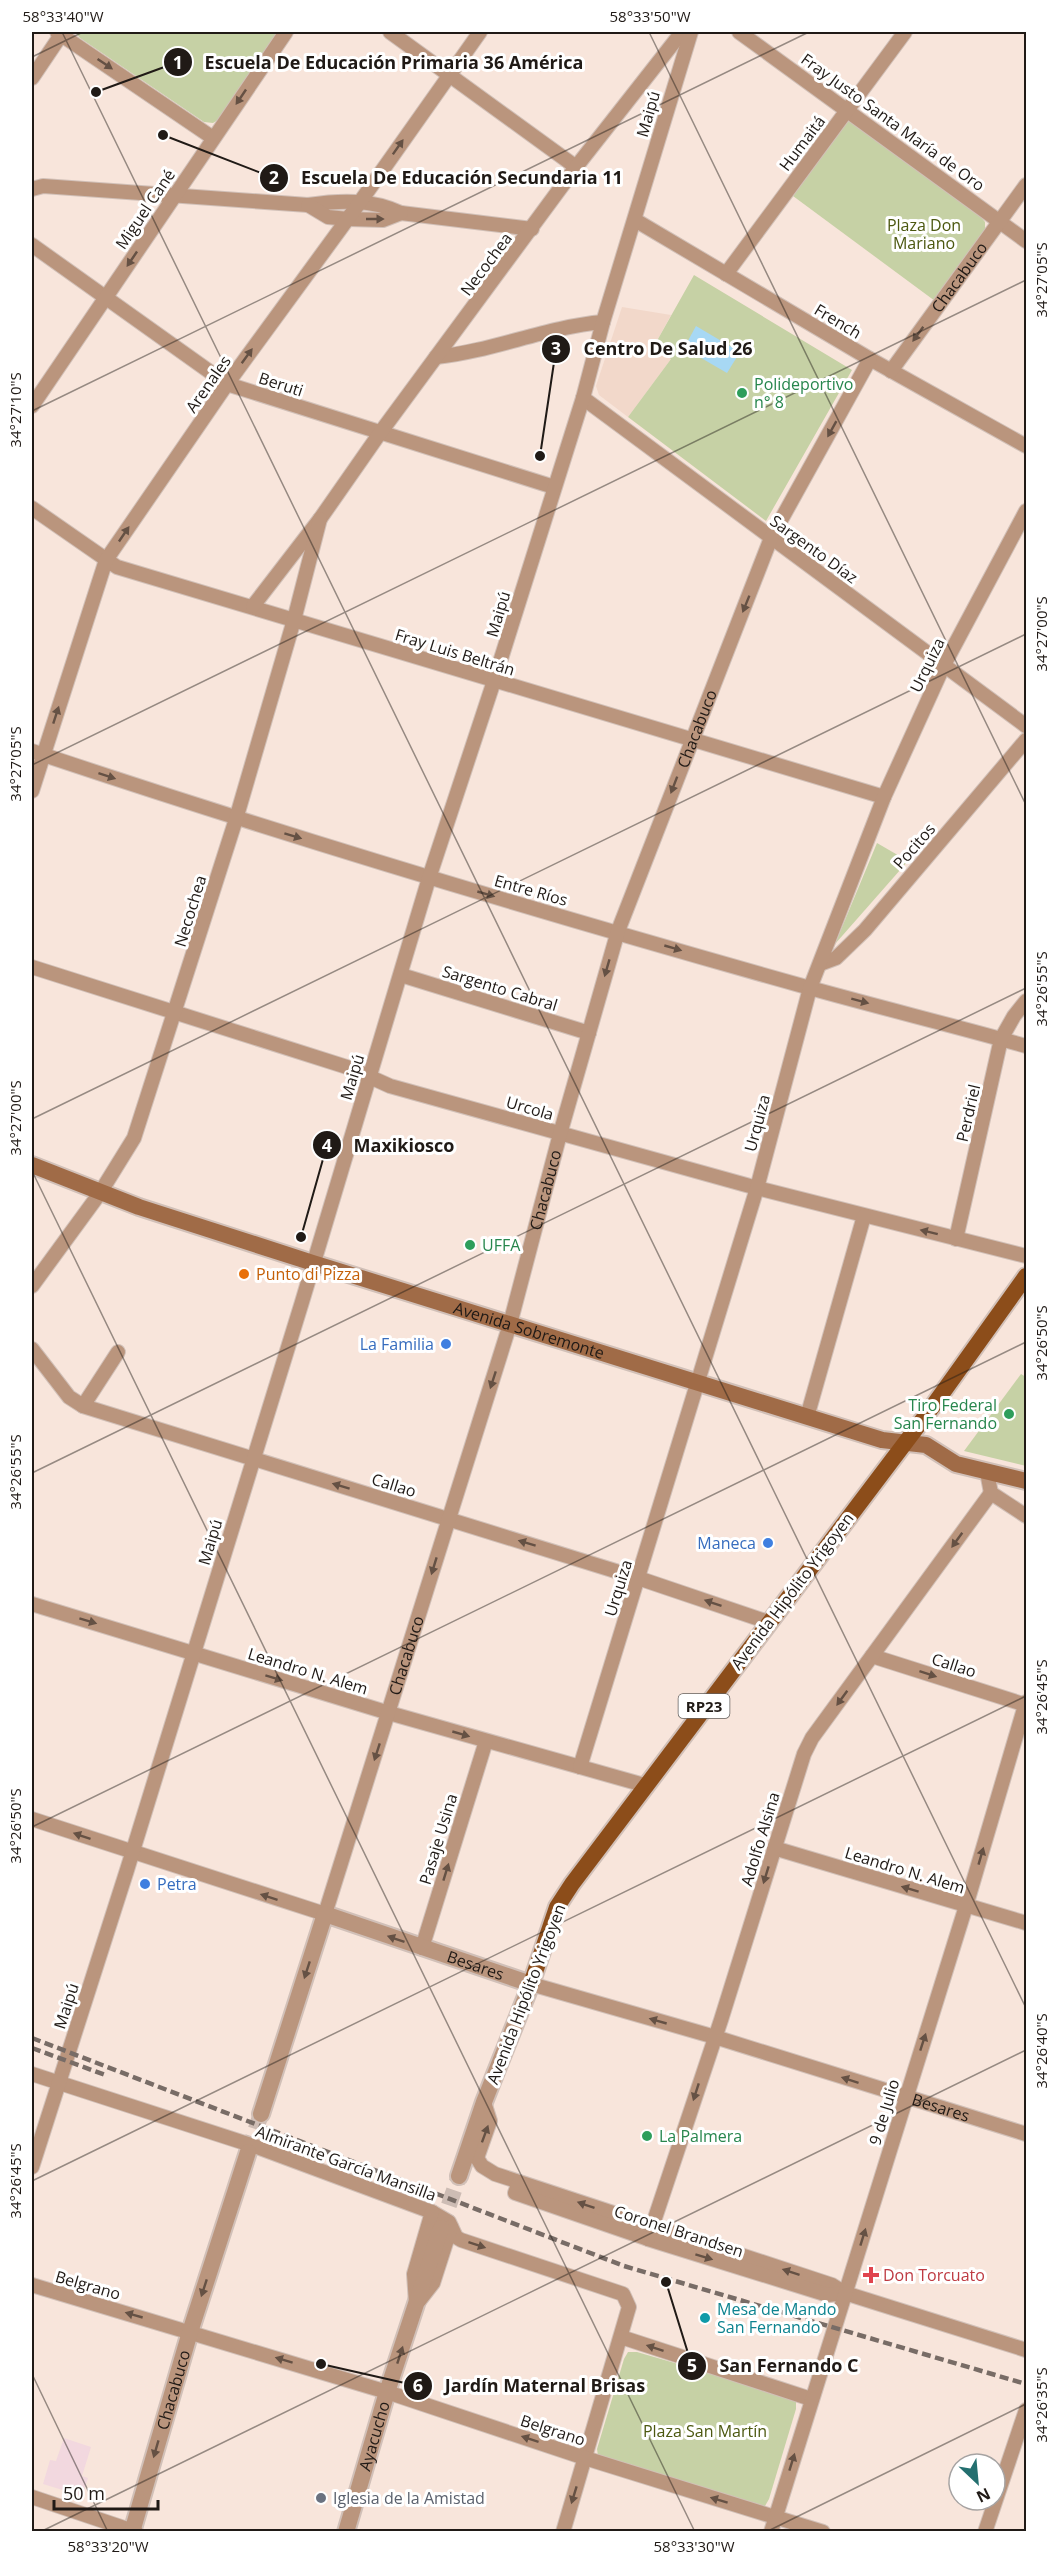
<svg xmlns="http://www.w3.org/2000/svg" width="1058" height="2563" font-family="'Open Sans',sans-serif">
  <style>
    .built { fill: #f2d8ca }
    .medical { fill: #f2d8df }
    .green { fill: #c6d1a5 }
    .water { fill: #a7d8f4 }
    .lines { fill: none; stroke-linecap: round; stroke-linejoin: round }
    .tertiary-tunnel { stroke: #cdbcb4; stroke-width: 16; stroke-dasharray: 16 8; stroke-linecap: butt }
    .minor-casing { stroke: #d1c0b8; stroke-width: 16 }
    .tertiary-casing { stroke: #d1c0b8; stroke-width: 20 }
    .secondary-casing { stroke: #d1c0b8; stroke-width: 20 }
    .primary-casing { stroke: #d1c0b8; stroke-width: 20 }
    .minor { stroke: #ba957d; stroke-width: 14 }
    .tertiary { stroke: #ba957d; stroke-width: 16 }
    .secondary { stroke: #a06b47; stroke-width: 16 }
    .primary { stroke: #8c4d1a; stroke-width: 16 }
    .rail { stroke: #786c66; stroke-width: 4.5; stroke-dasharray: 9 4.5; stroke-linecap: butt }
    .oneway { fill: #655144 }
    .ticks { fill: none; stroke: #201a16; stroke-width: 1.5; stroke-opacity: 0.45 }
    .leisure-dot { fill: #2e9e5b; stroke: #fff; stroke-width: 2 }
    .food-dot { fill: #e8710a; stroke: #fff; stroke-width: 2 }
    .shop-dot { fill: #3f7fe0; stroke: #fff; stroke-width: 2 }
    .health-dot { fill: #e0444e; stroke: #fff; stroke-width: 2 }
    .culture-dot { fill: #0f9aa8; stroke: #fff; stroke-width: 2 }
    .worship-dot { fill: #6b7280; stroke: #fff; stroke-width: 2 }
    .labels { text-anchor: middle; dominant-baseline: central; stroke-width: 6; stroke-linejoin: round; paint-order: stroke }
    .shield { fill: #fff; stroke: #635f5c; stroke-width: 1.5 }
    .shield-label { font-size: 15px; font-weight: bold; fill: #201a16 }
    .street-label { font-size: 16px; fill: #201a16; stroke: #fff }
    .park-label { font-size: 16px; fill: #4c5810; stroke: #fff }
    .leisure-label { font-size: 16px; fill: #27864d; stroke: #fff; text-anchor: start }
    .food-label { font-size: 16px; fill: #c56008; stroke: #fff; text-anchor: start }
    .shop-label { font-size: 16px; fill: #366cbe; stroke: #fff; text-anchor: end }
    .health-label { font-size: 16px; fill: #be3a42; stroke: #fff; text-anchor: start }
    .culture-label { font-size: 16px; fill: #0d838f; stroke: #fff; text-anchor: start }
    .worship-label { font-size: 16px; fill: #5b616d; stroke: #fff; text-anchor: start }
    .leader { fill: none; stroke: #201a16; stroke-width: 2 }
    .callout-dot { fill: #201a16; stroke: #fff; stroke-width: 2 }
    .mark-label { font-size: 18px; text-anchor: middle; font-weight: bold; fill: #fff }
    .callout-label { font-size: 18px; text-anchor: middle; font-weight: bold; fill: #201a16; stroke: #fff; stroke-width: 6; stroke-linejoin: round; paint-order: stroke }
    .neatline { fill: none; stroke: #201a16; stroke-width: 2 }
    .ticks-label { font-size: 15px; text-anchor: middle; fill: #201a16 }
  </style>
  <rect width="100%" height="100%" fill="#f8e5db"/>
  <path class="built" d="M622,307L671,315L654,346L671,359L628,417L599,395L596,386Z"/>
  <path class="medical" d="M64,2438L91,2447L82,2476L88,2478L82,2496L43,2484L50,2460L56,2461Z"/>
  <g class="green">
    <path d="M75,32H278L221,118L213,123L204,122L80,38Z"/>
    <path d="M849,121L854,122L981,217L985,222V234L935,301L793,196L844,124Z"/>
    <path d="M694,275L852,370L766,521L628,417L671,359L654,346Z"/>
    <path d="M877,843L908,861L835,944Z"/>
    <path d="M1021,1374L1026,1377V1466L964,1451Z"/>
    <path d="M628,2352H637L788,2396L796,2401V2409L769,2499L765,2506H757L598,2456L597,2449L624,2359Z"/>
  </g>
  <path class="water" d="M696,326L740,352L727,373L684,348Z"/>
  <g class="lines">
    <g class="tertiary-tunnel">
      <path d="M248,2152L261,2114"/>
      <path d="M441,2228L459,2176"/>
    </g>
    <g class="minor-casing">
      <g id="minor">
        <path d="M57,32L213,138"/>
        <path d="M390,32L576,167"/>
        <path d="M739,32L1026,241"/>
        <path d="M32,78L63,32"/>
        <path d="M32,189L43,186L308,205C340,200 372,199 401,213L532,229"/>
        <path d="M308,205L328,217L348,219L383,220L401,213"/>
        <path d="M635,220L870,359L1026,446"/>
        <path d="M32,245L227,384L554,487"/>
        <path d="M726,274L905,32"/>
        <path d="M436,357C493,351 546,327 603,322"/>
        <path id="s1" d="M891,371L1026,185"/>
        <path d="M583,398L1026,726"/>
        <path d="M32,406L286,32"/>
        <path d="M32,508L117,567L884,797"/>
        <path d="M253,606L320,519L380,433L576,167L682,32"/>
        <path d="M32,751C289,837 549,915 810,988C882,1008 955,1026 1026,1046"/>
        <path d="M32,791L106,560L227,384L360,202L480,32"/>
        <path d="M820,964L836,958L865,930L1026,740"/>
        <path d="M32,967L350,1068L390,1086L757,1188L1026,1256"/>
        <path d="M401,975L589,1033"/>
        <path d="M956,1239L1001,1039L1014,1016L1026,1001"/>
        <path d="M32,1286L100,1193L134,1138L236,819L294,620L320,519"/>
        <path d="M32,1349L69,1397L83,1406L638,1578L768,1622"/>
        <path d="M83,1406L118,1352"/>
        <path d="M807,1417L864,1216"/>
        <path d="M987,1472L991,1493L1026,1516"/>
        <path d="M32,1604L389,1713L644,1785"/>
        <path d="M872,1656L1026,1705"/>
        <path d="M580,1767L757,1188L810,988L884,797L944,665L1026,511"/>
        <path id="s2" d="M32,1819L325,1914L510,1324L560,1134L618,931L771,538L870,359"/>
        <path d="M774,1848L1026,1923"/>
        <path d="M422,1948L486,1741"/>
        <path id="s3" d="M531,1984L715,2037L1026,2134"/>
        <path d="M32,2074L257,2147L432,2212L449,2222L456,2237L461,2240L623,2294L629,2307L563,2532"/>
        <path d="M484,2102L490,2121L477,2158L482,2166L495,2174L832,2285L845,2293L1026,2350"/>
        <path d="M32,2167L127,1870L302,1302L429,878L494,681L583,398L603,322L691,32"/>
        <path d="M519,2182L515,2193L648,2239L828,2295L845,2293"/>
        <path d="M648,2239L721,2020L804,1754L812,1738L991,1493"/>
        <path d="M32,2285L387,2392L585,2458L823,2532"/>
        <path d="M419,2301L433,2283L451,2227"/>
        <path d="M416,2303L414,2274L432,2212"/>
        <path d="M621,2337L811,2399"/>
        <path d="M32,2497L136,2532"/>
        <path d="M771,2532L966,1906L1026,1702"/>
        <path d="M985,2532L1026,2410"/>
      </g>
    </g>
    <g class="tertiary-casing">
      <g id="tertiary">
        <path id="s4" d="M261,2114L325,1914L531,1984L484,2102L459,2176"/>
        <path id="s5" d="M132,2532L190,2332L248,2152"/>
        <path id="s6" d="M346,2532L387,2392L441,2228"/>
      </g>
    </g>
    <g class="secondary-casing">
      <g id="secondary">
        <path id="s7" d="M32,1165L139,1207L313,1263L882,1440L926,1445L956,1464L1026,1481"/>
      </g>
    </g>
    <g class="primary-casing">
      <path id="primary" d="M531,1984L557,1907L572,1884L933,1406L1026,1276"/>
    </g>
    <use href="#minor" class="minor"/>
    <use href="#tertiary" class="tertiary"/>
    <use href="#secondary" class="secondary"/>
    <use href="#primary" class="primary"/>
    <g class="rail">
      <path d="M32,2038L624,2266L1026,2384"/>
      <path d="M32,2048L108,2076"/>
    </g>
  </g>
  <defs><path id="oneway-solid" d="M-6-.8H1V-3.2L6.5 0L1 3.2V.8H-6Z" transform="scale(1.5)"/></defs>
  <g class="oneway">
    <use href="#oneway-solid" transform="translate(105 64) rotate(34)"/>
    <use href="#oneway-solid" transform="translate(241 97) rotate(124)"/>
    <use href="#oneway-solid" transform="translate(398 147) rotate(-55)"/>
    <use href="#oneway-solid" transform="translate(375 219)"/>
    <use href="#oneway-solid" transform="translate(132 259) rotate(124)"/>
    <use href="#oneway-solid" transform="translate(918 334) rotate(126)"/>
    <use href="#oneway-solid" transform="translate(247 356) rotate(-54)"/>
    <use href="#oneway-solid" transform="translate(832 429) rotate(119)"/>
    <use href="#oneway-solid" transform="translate(124 534) rotate(-56)"/>
    <use href="#oneway-solid" transform="translate(746 604) rotate(112)"/>
    <use href="#oneway-solid" transform="translate(56 715) rotate(-72)"/>
    <use href="#oneway-solid" transform="translate(107 776) rotate(18)"/>
    <use href="#oneway-solid" transform="translate(674 785) rotate(111)"/>
    <use href="#oneway-solid" transform="translate(293 836) rotate(17)"/>
    <use href="#oneway-solid" transform="translate(486 894) rotate(16)"/>
    <use href="#oneway-solid" transform="translate(673 948) rotate(16)"/>
    <use href="#oneway-solid" transform="translate(607 968) rotate(106)"/>
    <use href="#oneway-solid" transform="translate(860 1001) rotate(15)"/>
    <use href="#oneway-solid" transform="translate(929 1232) rotate(-166)"/>
    <use href="#oneway-solid" transform="translate(493 1380) rotate(108)"/>
    <use href="#oneway-solid" transform="translate(341 1486) rotate(-163)"/>
    <use href="#oneway-solid" transform="translate(957 1540) rotate(126)"/>
    <use href="#oneway-solid" transform="translate(527 1543) rotate(-163)"/>
    <use href="#oneway-solid" transform="translate(434 1566) rotate(107)"/>
    <use href="#oneway-solid" transform="translate(713 1603) rotate(-161)"/>
    <use href="#oneway-solid" transform="translate(88 1621) rotate(17)"/>
    <use href="#oneway-solid" transform="translate(928 1674) rotate(18)"/>
    <use href="#oneway-solid" transform="translate(274 1678) rotate(17)"/>
    <use href="#oneway-solid" transform="translate(842 1698) rotate(126)"/>
    <use href="#oneway-solid" transform="translate(461 1734) rotate(16)"/>
    <use href="#oneway-solid" transform="translate(377 1752) rotate(108)"/>
    <use href="#oneway-solid" transform="translate(82 1836) rotate(-161)"/>
    <use href="#oneway-solid" transform="translate(981 1856) rotate(-74)"/>
    <use href="#oneway-solid" transform="translate(446 1872) rotate(-73)"/>
    <use href="#oneway-solid" transform="translate(766 1875) rotate(107)"/>
    <use href="#oneway-solid" transform="translate(910 1889) rotate(-163)"/>
    <use href="#oneway-solid" transform="translate(269 1897) rotate(-162)"/>
    <use href="#oneway-solid" transform="translate(396 1939) rotate(-161)"/>
    <use href="#oneway-solid" transform="translate(307 1970) rotate(108)"/>
    <use href="#oneway-solid" transform="translate(658 2021) rotate(-164)"/>
    <use href="#oneway-solid" transform="translate(923 2042) rotate(-72)"/>
    <use href="#oneway-solid" transform="translate(850 2080) rotate(-162)"/>
    <use href="#oneway-solid" transform="translate(696 2092) rotate(108)"/>
    <use href="#oneway-solid" transform="translate(485 2134) rotate(-70)"/>
    <use href="#oneway-solid" transform="translate(586 2205) rotate(-161)"/>
    <use href="#oneway-solid" transform="translate(863 2237) rotate(-73)"/>
    <use href="#oneway-solid" transform="translate(477 2245) rotate(18)"/>
    <use href="#oneway-solid" transform="translate(704 2257) rotate(17)"/>
    <use href="#oneway-solid" transform="translate(791 2272) rotate(-162)"/>
    <use href="#oneway-solid" transform="translate(204 2288) rotate(108)"/>
    <use href="#oneway-solid" transform="translate(134 2315) rotate(-164)"/>
    <use href="#oneway-solid" transform="translate(655 2348) rotate(-162)"/>
    <use href="#oneway-solid" transform="translate(400 2355) rotate(-72)"/>
    <use href="#oneway-solid" transform="translate(284 2360) rotate(-163)"/>
    <use href="#oneway-solid" transform="translate(530 2439) rotate(-162)"/>
    <use href="#oneway-solid" transform="translate(156 2449) rotate(106)"/>
    <use href="#oneway-solid" transform="translate(792 2462) rotate(-73)"/>
    <use href="#oneway-solid" transform="translate(574 2495) rotate(107)"/>
    <use href="#oneway-solid" transform="translate(719 2500) rotate(-163)"/>
  </g>
  <path class="ticks" d="M62,32L1026,2008M649,32L1026,805M32,57L83,32M32,411L809,32M32,765L1026,280M32,1119L1026,634M32,1171L695,2532M32,1473L1026,988M32,1827L1026,1342M32,2181L1026,1696M32,2374L108,2532M40,2532L1026,2050M766,2532L1026,2404"/>
  <g class="leisure-dot">
    <circle cx="742" cy="393" r="6"/>
    <circle cx="470" cy="1245" r="6"/>
    <circle cx="1009" cy="1414" r="6"/>
    <circle cx="647" cy="2136" r="6"/>
  </g>
  <circle class="food-dot" cx="244" cy="1274" r="6"/>
  <g class="shop-dot">
    <circle cx="446" cy="1344" r="6"/>
    <circle cx="768" cy="1543" r="6"/>
    <circle cx="145" cy="1884" r="6"/>
  </g>
  <path class="health-dot" d="M868 2266h6v6h6v6h-6v6h-6v-6h-6v-6h6z"/>
  <circle class="culture-dot" cx="705" cy="2318" r="6"/>
  <circle class="worship-dot" cx="321" cy="2498" r="6"/>
  <g class="labels">
    <rect class="shield" x="678.5" y="1694" width="51" height="24" rx="4.5"/>
    <g class="shield-label">
      <text x="704" y="1706">RP23</text>
    </g>
    <g class="street-label">
      <text transform="translate(648 114) rotate(-74)">Maipú</text>
      <text transform="translate(893 122) rotate(36)">Fray Justo Santa María de Oro</text>
      <text transform="translate(802 143) rotate(-53)">Humaitá</text>
      <text transform="translate(145 209) rotate(-56)">Miguel Cané</text>
      <text transform="translate(486 264) rotate(-53)">Necochea</text>
      <text stroke="none"><textPath href="#s1" startOffset="116">Chacabuco</textPath></text>
      <text transform="translate(838 321) rotate(31)">French</text>
      <text transform="translate(208 384) rotate(-55)">Arenales</text>
      <text transform="translate(281 384) rotate(18)">Beruti</text>
      <text transform="translate(814 549) rotate(36)">Sargento Díaz</text>
      <text transform="translate(498 614) rotate(-73)">Maipú</text>
      <text transform="translate(455 652) rotate(17)">Fray Luis Beltrán</text>
      <text transform="translate(927 665) rotate(-64)">Urquiza</text>
      <text stroke="none"><textPath href="#s2" startOffset="1551">Chacabuco</textPath></text>
      <text transform="translate(914 846) rotate(-49)">Pocitos</text>
      <text transform="translate(531 890) rotate(16)">Entre Ríos</text>
      <text transform="translate(190 911) rotate(-73)">Necochea</text>
      <text transform="translate(500 988) rotate(17)">Sargento Cabral</text>
      <text transform="translate(352 1077) rotate(-73)">Maipú</text>
      <text transform="translate(530 1108) rotate(16)">Urcola</text>
      <text transform="translate(968 1113) rotate(-77)">Perdriel</text>
      <text transform="translate(757 1123) rotate(-75)">Urquiza</text>
      <text stroke="none"><textPath href="#s2" startOffset="1065">Chacabuco</textPath></text>
      <text stroke="none"><textPath href="#s7" startOffset="524">Avenida Sobremonte</textPath></text>
      <text transform="translate(394 1485) rotate(17)">Callao</text>
      <text transform="translate(210 1542) rotate(-73)">Maipú</text>
      <text transform="translate(618 1588) rotate(-73)">Urquiza</text>
      <text transform="translate(792 1591) rotate(-53)">Avenida Hipólito Yrigoyen</text>
      <text stroke="none"><textPath href="#s2" startOffset="579">Chacabuco</textPath></text>
      <text transform="translate(954 1665) rotate(18)">Callao</text>
      <text transform="translate(308 1671) rotate(17)">Leandro N. Alem</text>
      <text transform="translate(438 1839) rotate(-73)">Pasaje Usina</text>
      <text transform="translate(760 1839) rotate(-73)">Adolfo Alsina</text>
      <text transform="translate(905 1870) rotate(17)">Leandro N. Alem</text>
      <text stroke="none"><textPath href="#s4" startOffset="369">Besares</textPath></text>
      <text transform="translate(526 1994) rotate(-69)">Avenida Hipólito Yrigoyen</text>
      <text transform="translate(66 2006) rotate(-72)">Maipú</text>
      <text stroke="none"><textPath href="#s3" startOffset="428">Besares</textPath></text>
      <text transform="translate(884 2112) rotate(-73)">9 de Julio</text>
      <text transform="translate(346 2163) rotate(20)">Almirante García Mansilla</text>
      <text transform="translate(679 2231) rotate(18)">Coronel Brandsen</text>
      <text transform="translate(88 2285) rotate(16)">Belgrano</text>
      <text stroke="none"><textPath href="#s5" startOffset="148">Chacabuco</textPath></text>
      <text transform="translate(553 2430) rotate(18)">Belgrano</text>
      <text stroke="none"><textPath href="#s6" startOffset="100">Ayacucho</textPath></text>
    </g>
    <g class="park-label">
      <text x="924" y="225">Plaza Don<tspan x="924" dy="18">Mariano</tspan></text>
      <text x="705" y="2431">Plaza San Martín</text>
    </g>
    <g class="leisure-label">
      <text x="754" y="384">Polideportivo<tspan x="754" dy="18">n° 8</tspan></text>
      <text x="482" y="1245">UFFA</text>
      <text x="997" y="1405" text-anchor="end">Tiro Federal<tspan x="997" dy="18">San Fernando</tspan></text>
      <text x="659" y="2136">La Palmera</text>
    </g>
    <g class="food-label">
      <text x="256" y="1274">Punto di Pizza</text>
    </g>
    <g class="shop-label">
      <text x="434" y="1344">La Familia</text>
      <text x="756" y="1543">Maneca</text>
      <text x="157" y="1884" text-anchor="start">Petra</text>
    </g>
    <g class="health-label">
      <text x="883" y="2275">Don Torcuato</text>
    </g>
    <g class="culture-label">
      <text x="717" y="2309">Mesa de Mando<tspan x="717" dy="18">San Fernando</tspan></text>
    </g>
    <g class="worship-label">
      <text x="333" y="2498">Iglesia de la Amistad</text>
    </g>
  </g>
  <path class="leader" d="M96 92L178 62M163 135L274 178M540 456L556 349M301 1237L327 1145M666 2282L692 2366M321 2364L418 2386"/>
  <g class="callout-dot">
    <circle cx="96" cy="92" r="6"/>
    <circle cx="163" cy="135" r="6"/>
    <circle cx="540" cy="456" r="6"/>
    <circle cx="301" cy="1237" r="6"/>
    <circle cx="666" cy="2282" r="6"/>
    <circle cx="321" cy="2364" r="6"/>
    <circle cx="178" cy="62" r="15"/>
    <circle cx="274" cy="178" r="15"/>
    <circle cx="556" cy="349" r="15"/>
    <circle cx="327" cy="1145" r="15"/>
    <circle cx="692" cy="2366" r="15"/>
    <circle cx="418" cy="2386" r="15"/>
  </g>
  <g class="mark-label">
    <text x="178" y="69">1</text>
    <text x="274" y="184">2</text>
    <text x="556" y="355">3</text>
    <text x="327" y="1152">4</text>
    <text x="692" y="2372">5</text>
    <text x="418" y="2392">6</text>
  </g>
  <g class="callout-label">
    <text x="394" y="69">Escuela De Educación Primaria 36 América</text>
    <text x="462" y="184">Escuela De Educación Secundaria 11</text>
    <text x="668" y="355">Centro De Salud 26</text>
    <text x="404" y="1152">Maxikiosco</text>
    <text x="789" y="2372">San Fernando C</text>
    <text x="545" y="2392">Jardín Maternal Brisas</text>
  </g>
  <rect width="1058" height="2563" fill="none" stroke="#ffffff" stroke-width="66"/>
  <g transform="translate(977 2482) rotate(154)"><circle r="28" fill="#ffffff" stroke="#a6a3a2" stroke-width="1.5"/>
  <path d="M0-4.5L10 22L0 15L-10 22Z" fill="#246f6f"/>
  <text y="-9" font-size="16" font-weight="bold" text-anchor="middle" fill="#201a16">N</text>
  </g>
  <path d="M54 2500v9h104v-9" fill="none" stroke="#201a16" stroke-width="3"/>
  <text x="63" y="2500" font-size="18" fill="#201a16" stroke="#ffffff" stroke-width="4.5" paint-order="stroke">50 m</text>
  <rect x="33" y="33" width="992" height="2497" class="neatline"/>
  <g class="ticks-label">
    <text x="63" y="22">58°33'40"W</text>
    <text x="650" y="22">58°33'50"W</text>
    <text transform="translate(1042 280) rotate(-90)" y="5">34°27'05"S</text>
    <text transform="translate(16 410) rotate(-90)" y="5">34°27'10"S</text>
    <text transform="translate(1042 634) rotate(-90)" y="5">34°27'00"S</text>
    <text transform="translate(16 764) rotate(-90)" y="5">34°27'05"S</text>
    <text transform="translate(1042 989) rotate(-90)" y="5">34°26'55"S</text>
    <text transform="translate(16 1118) rotate(-90)" y="5">34°27'00"S</text>
    <text transform="translate(1042 1343) rotate(-90)" y="5">34°26'50"S</text>
    <text transform="translate(16 1472) rotate(-90)" y="5">34°26'55"S</text>
    <text transform="translate(1042 1697) rotate(-90)" y="5">34°26'45"S</text>
    <text transform="translate(16 1826) rotate(-90)" y="5">34°26'50"S</text>
    <text transform="translate(1042 2051) rotate(-90)" y="5">34°26'40"S</text>
    <text transform="translate(16 2181) rotate(-90)" y="5">34°26'45"S</text>
    <text transform="translate(1042 2405) rotate(-90)" y="5">34°26'35"S</text>
    <text x="108" y="2552">58°33'20"W</text>
    <text x="694" y="2552">58°33'30"W</text>
  </g>
</svg>
